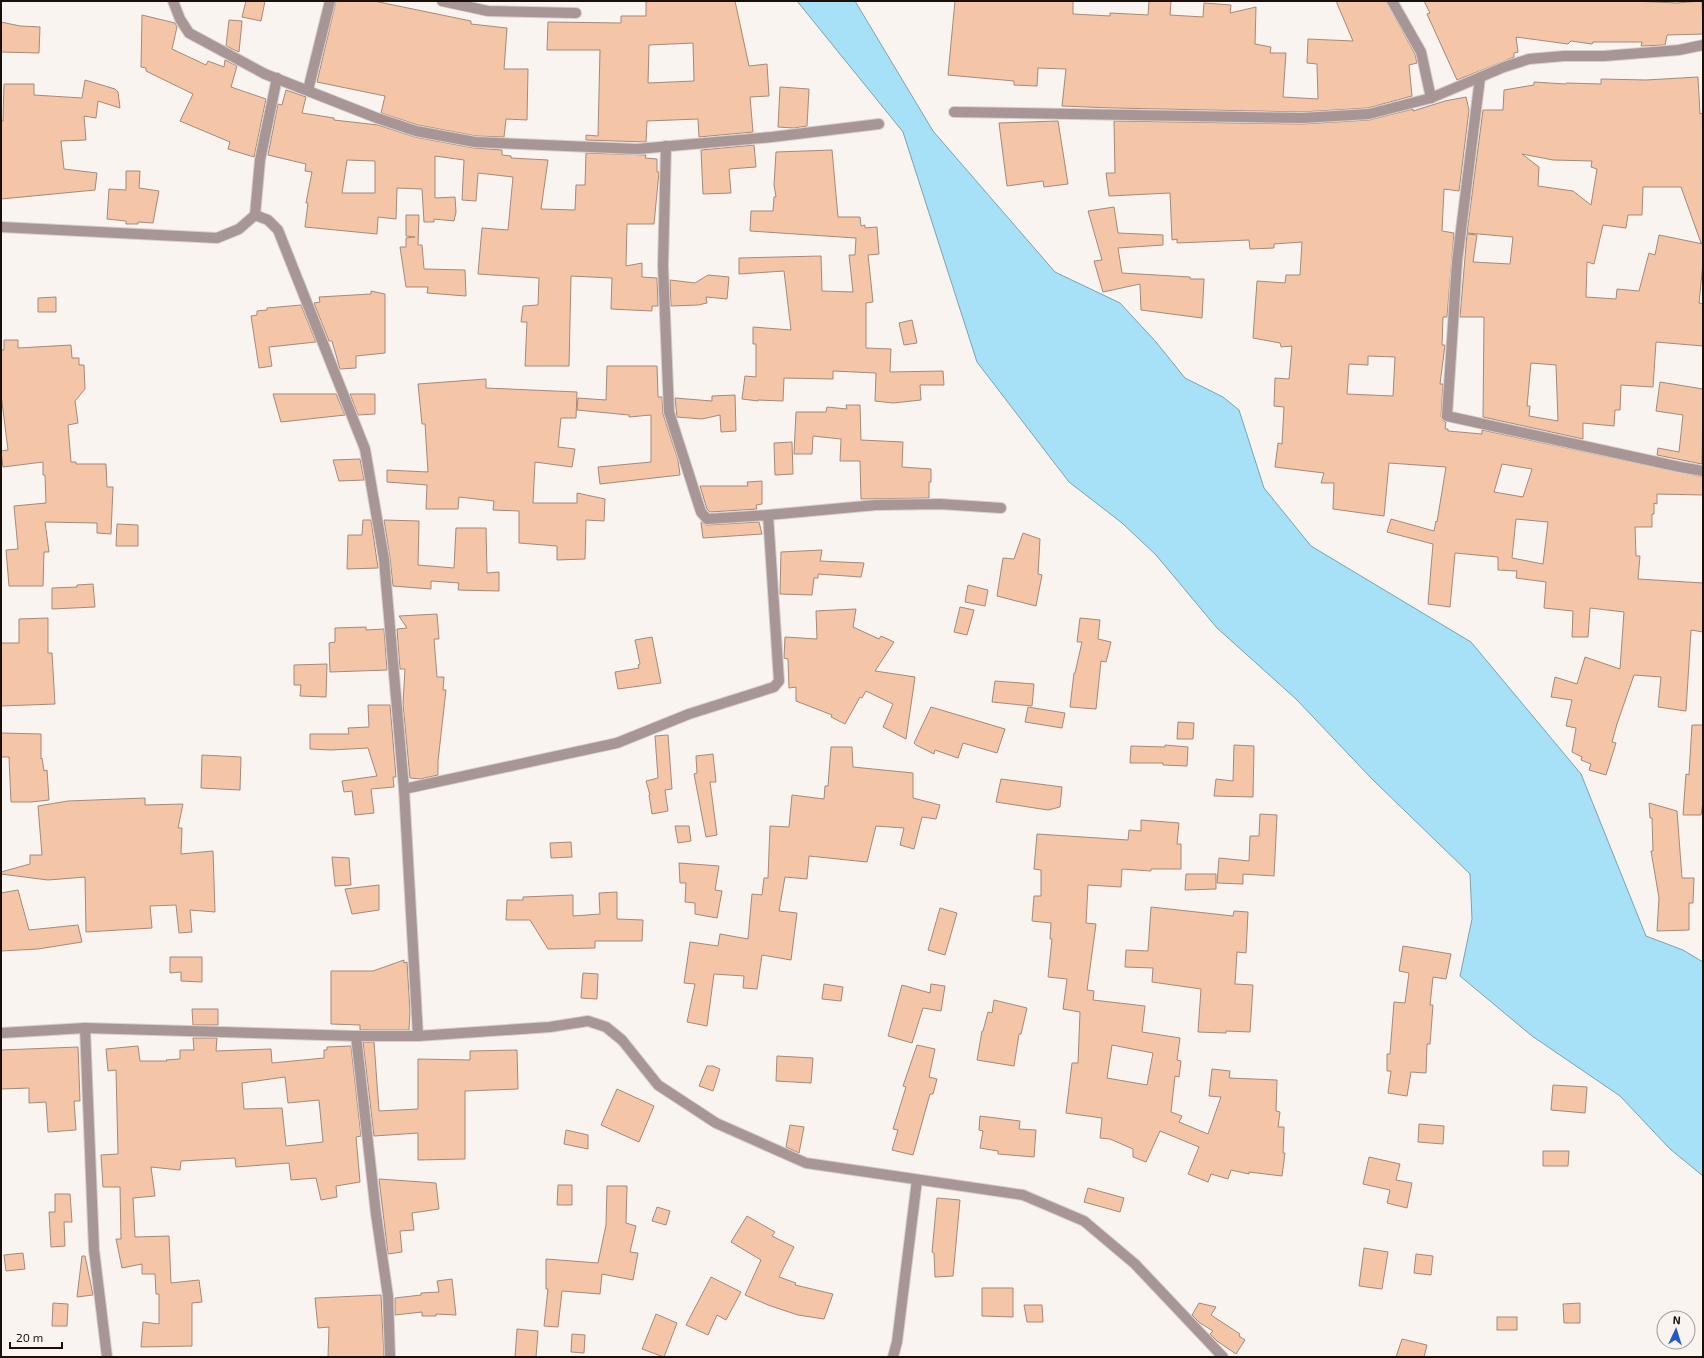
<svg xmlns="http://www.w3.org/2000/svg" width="1704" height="1358" font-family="'Exo 2',sans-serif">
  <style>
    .water { fill: #a6e1f7; stroke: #7ca2b0 }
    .building { fill: #f5c5a8; stroke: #a68978; fill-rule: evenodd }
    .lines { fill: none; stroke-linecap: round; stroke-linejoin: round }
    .street-casing { stroke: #d6cfcb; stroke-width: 12 }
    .street { stroke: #a79695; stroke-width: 10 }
  </style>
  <rect width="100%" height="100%" fill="#faf4f0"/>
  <path class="water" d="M797,1H855L933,131L1055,272L1120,303L1156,342L1185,378L1223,397L1239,410L1264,488L1311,546L1471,642L1581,774L1646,936L1683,950L1703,962V1176L1670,1149L1620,1096L1532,1036L1460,976L1472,919L1470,874L1372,779L1296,699L1217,628L1156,555L1122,523L1069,482L977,362L903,132Z"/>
  <g class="building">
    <path d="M246,1H265L261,21L242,17Z"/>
    <path d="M336,1H374L471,21V24L507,28L504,69H528L527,120L506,119L504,137L476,136L418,125L381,113L385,96L317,82Z"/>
    <path d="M646,1H735L749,66L767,64L769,96L750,97L753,132L699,137L698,119L647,121L646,142L586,140V135L598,136L600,50H547L548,22L621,23V16H646ZM693,43L694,81L648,83L649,45Z"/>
    <path d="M955,1H1073V14L1110,16V13L1148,15L1149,1H1171L1170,15L1203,17L1204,3L1231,5L1230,13L1256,7L1255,44L1271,47L1270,53H1286L1283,97L1318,99L1317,64L1307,63L1308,39L1353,41L1336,1H1386L1415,54L1417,63L1409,65L1412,96L1368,108L1302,112L1113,108L1062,106L1066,69L1038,68L1037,86L1014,85V81L948,75Z"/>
    <path d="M1424,1H1633L1677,3L1702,1L1703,34L1667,35L1665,45L1641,46L1642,42H1593L1592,44L1571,41L1568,44L1516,37L1518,52L1514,53V57L1457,80L1427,14L1430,13Z"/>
    <path d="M142,15L175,23L177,27L172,49L206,65L208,61L224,67L225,60L237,66L231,87L266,99L254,157L228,149L230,142L180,121L193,94L146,71V68L141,67Z"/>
    <path d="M229,20L242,21L239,52L226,46Z"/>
    <path d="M1,22L20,26L40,27L39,53L1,52Z"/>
    <path d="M1698,77L1700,114L1703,113V243H1701L1681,187H1643L1642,215H1628L1626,228L1603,225L1594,264L1587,262L1586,297L1616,299L1617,289L1639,291L1649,253L1655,255L1659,235L1703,244V263L1699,303L1703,304V346L1656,342L1653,387L1621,385L1620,410H1615L1614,426L1583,423V439L1483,417L1484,317H1460L1467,234L1477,235L1473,262L1510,264L1513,237L1467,233L1483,110H1503L1504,90L1534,85V82L1566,84V83L1601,84V79L1646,80ZM1522,154L1553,160L1592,161L1591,167L1597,169L1591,205L1573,191L1538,186L1539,167ZM1531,363L1556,365L1558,421L1529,416L1530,406H1527Z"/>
    <path d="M85,80L115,89L118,92L120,108L98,101L96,118L84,116L86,140L61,141L64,169L97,173L95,190L1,199V121H3L4,84H34V95L82,98Z"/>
    <path d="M780,87L809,89L807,126L794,128L778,127Z"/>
    <path d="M286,90L306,97L302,113L334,118V120L378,125L415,137L474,148L502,150V155L511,156V158L548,160L541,209L575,210L576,185H585L586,153L646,155L645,158L657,159V172H659L654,224H627L626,266L642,263V277L657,278L658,306H652V311L611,309L612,278L571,276L569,366H525L527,322H521L523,306L538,305L539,278L478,274L482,228L508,230L513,177L478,173L476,201L462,200L464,160L435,156V198L455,197L456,212L454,221L434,219V222H424L422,189L397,188L396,219L378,217L377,234L305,227L308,203H306L312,172L305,171L306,164L268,155L278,104L282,105ZM347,160L375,161V193H342Z"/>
    <path d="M1466,97L1469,110L1459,191L1444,189L1442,231L1454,233L1447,317H1443L1442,345H1445L1440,384H1443L1441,416L1443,421L1446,422L1445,429H1448V431L1482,434V430L1703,477V495L1657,494V504L1654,503V514H1652V527H1635L1636,556H1640L1638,579L1703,583V632L1691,630L1686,711L1658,707L1661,677L1634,675L1617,724L1612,742L1616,743L1606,775L1589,770L1591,764L1581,760L1582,757L1572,752L1576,728L1566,726L1572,700L1551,697L1555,677L1577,684L1585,657L1620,669L1624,612L1590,608L1588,637H1572L1573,611L1544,608L1546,582L1516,578L1517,571L1498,570V557L1455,553L1450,607L1428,604L1433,544L1387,532L1391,519L1434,531L1436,521L1437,522L1446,467L1389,463L1384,516L1333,509L1334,483H1321L1324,473L1275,467L1278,443L1282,444L1284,407L1274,406L1275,378L1289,379L1292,346L1281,347L1280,343L1253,338L1257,281L1285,283L1286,275H1300L1302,242L1274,244V248L1250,249L1249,240L1177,243V239L1172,240L1170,193L1109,196L1106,173H1115L1114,121L1302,124L1369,120L1413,109V111L1445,101ZM1368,356L1395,357L1393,396L1347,394L1349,364L1368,365ZM1502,464L1532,469L1523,497L1494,492ZM1516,519L1548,522L1543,564L1512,558Z"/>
    <path d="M1058,121L1068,184L1044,187L1043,181L1007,186L999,123Z"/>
    <path d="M754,145L756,167L729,169L731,193L703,194L701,150Z"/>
    <path d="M832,150L838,217H860L861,226L865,225V228L877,227L879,254L868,255L873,302L866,303V348L891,349L890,372L943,371L944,385H920L921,400L893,403L875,401L876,373L833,371V379L784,378L783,401L758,400V401L742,399L745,376L756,377V344H753V327L791,330L784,271L739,274V258L821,256L822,291L853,292L849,255H855L856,238L750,231L751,211H773L774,197H776L774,185L776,152Z"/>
    <path d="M126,171H140L139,188L159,191L153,223L138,222V224H126V221L107,219L109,189L126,190Z"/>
    <path d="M1114,207L1118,233L1163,235V245L1118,248L1122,273L1190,277V279H1204L1202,318L1141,310L1140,284L1103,292L1094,261L1102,260L1088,211Z"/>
    <path d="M406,215H419L418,245H422L424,269L465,270L466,296L427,293L428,287H406L400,247H406V238L415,237L406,236Z"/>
    <path d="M708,275L729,277L727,299L706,297L707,303L698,305L671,306L670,280L695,283Z"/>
    <path d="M371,291L385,294V353L356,356V368L340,369L332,341H329L314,303L320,302L319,297L371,294Z"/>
    <path d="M56,297V312H38V298Z"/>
    <path d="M301,305L316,342L269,347L272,366L259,368L251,316L257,315V311L267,310V308Z"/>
    <path d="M912,320L917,343L904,345L899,323Z"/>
    <path d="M4,340H18V348L71,345L72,358H79V365H84L85,389L75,401L78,423L68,425L71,462H76V464H106L107,487H113L111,534L97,533V523L45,522L49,552H44L43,586H9L6,550L18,549L14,506L46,503L45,475H43V462L3,467L1,451L8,450L1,394V350H4Z"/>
    <path d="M607,366H657L658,397H662L663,414L678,460L680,475L600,484L598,467L651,462V415L629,417V415L577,410L578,398L606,400Z"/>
    <path d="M486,379V388L577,392L576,418H561L558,447L575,449L572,467L535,462L533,503H577V493L605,499L604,521L586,520L585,559L557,560V546L519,543V511L493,510L494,501L459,497L458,509H426L427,485L387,482V470L428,472L425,424H422L418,384Z"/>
    <path d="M1660,382L1703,389L1702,464L1657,455L1658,448L1679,452L1683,415L1656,411Z"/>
    <path d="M273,394H336L345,415L281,422Z"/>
    <path d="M350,394H375V414L358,415Z"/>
    <path d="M735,395L736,431L721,432L720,415L702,419L677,417L675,398L712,401V396Z"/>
    <path d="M846,405H860L861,440L903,442L902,467L931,469V482H929V498L861,499L860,461H840L841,439L813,436L812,454H794L796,412H826L827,407L847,409Z"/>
    <path d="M792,442L793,474L775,475L774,443Z"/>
    <path d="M360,459L364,480L339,481L333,460Z"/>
    <path d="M762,481V504L756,505L757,509L710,512L707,509L700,486H748L747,482Z"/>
    <path d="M363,520H371L378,568L347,569L348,535H362Z"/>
    <path d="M384,520L419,521L418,565L454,568L456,528H486L487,573L499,572V591L458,590L459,583L431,581V589L393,586L390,558Z"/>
    <path d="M701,522L707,525L759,522L762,534L703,538Z"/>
    <path d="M117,524L138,525V546H116Z"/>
    <path d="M1023,533L1040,539L1038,574L1042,575L1036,606L997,596L1003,558L1014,559Z"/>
    <path d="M822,550L820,561L864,563L861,577L818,574V578H814L812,595L780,594L781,552Z"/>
    <path d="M93,584L95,607L52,609V588L77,587V585Z"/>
    <path d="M968,585L988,590L985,606L965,602Z"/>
    <path d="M960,607L974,610L967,635L954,632Z"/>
    <path d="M856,609L853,627L879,639L881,636L894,642L875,671L915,677L906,739L883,727L893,704L866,691L862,698L860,697L845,724L831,717L832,715L796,701V687L789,688L788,659L784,658L785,637L817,639L816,611Z"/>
    <path d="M437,614L439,639H434L437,677H444L443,690H446L438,761V775L420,779L410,778L403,704L405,669H400L397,629L407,628L399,616Z"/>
    <path d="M48,618V653H52L55,704L1,706V643H19V619Z"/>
    <path d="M1080,618L1100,620L1098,639L1111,642L1106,662L1101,661L1096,709L1070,707L1074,673H1075L1082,642H1077Z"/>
    <path d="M366,627V630L384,629L387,670L330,672L329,643L335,642V628Z"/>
    <path d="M652,637L661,683L618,689L615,672L639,668L638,665L640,664L635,640Z"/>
    <path d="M327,664L326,697L300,696L301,685H294V665Z"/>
    <path d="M995,681L1034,684L1032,706L992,702Z"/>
    <path d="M368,705H390L396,777H393L394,787L371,789L374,813L355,815L352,791L344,792L342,781L377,776L368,748L331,750L310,749V734H349L348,728L369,727Z"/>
    <path d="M931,707L1005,729L997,753L963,743L958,758L935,750L934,754L916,745L914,743Z"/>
    <path d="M1028,707L1065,713L1062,728L1025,722Z"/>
    <path d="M1178,722L1194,723L1193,739H1177Z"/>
    <path d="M1692,725H1703V802L1701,815H1683L1686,774L1689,775Z"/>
    <path d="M1,733L41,734V759L42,758L44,771L47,770L49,800L31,802H11L9,757H1Z"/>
    <path d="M668,735L672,789L665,790L668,811L652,814L649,795H650L646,781L658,778L655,736Z"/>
    <path d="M1165,745L1188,747L1187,766L1163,765V763H1130L1131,746L1165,747Z"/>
    <path d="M1234,745L1254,746L1253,797L1214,796L1216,779L1233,781Z"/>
    <path d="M831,747H852L853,767L913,773V798L940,805L936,819L922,817L914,849L900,845L904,828L876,826L867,862L809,856L807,879L785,877L779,911L797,913L791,960L762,955L757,989L743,988L744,976L714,974L707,1026L687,1022L695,984L684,983L690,942L718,946L720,934L748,939L752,894L762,895L764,878H768L770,826L789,827L792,795L824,799L825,786H828Z"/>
    <path d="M713,754L716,782H710L717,835L706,837L694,774L697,773L696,756Z"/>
    <path d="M202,755L241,757L240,790L201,788Z"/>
    <path d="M1001,779L1062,787L1060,807L1048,810L996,802Z"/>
    <path d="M145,798V805L183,804L178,828H182L181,854L213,851L215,912L190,910L192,932L179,933L176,905L150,906L152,928L86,932L85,877L48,880L1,874V872L30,864V855H42L38,806L68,801Z"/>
    <path d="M1649,803L1677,811L1682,878H1694L1693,903H1689V930L1657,931L1659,898L1651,851H1653L1652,818H1650Z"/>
    <path d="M1260,814L1277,815L1274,876L1243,874V884L1217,883L1219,858L1249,861L1250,836H1259Z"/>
    <path d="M1141,820L1179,823L1177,844H1181V869H1151V871L1122,869L1121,887L1088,885L1086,923L1096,924L1087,990L1094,991L1093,1000L1145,1006L1142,1032L1180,1038L1177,1060L1181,1061L1179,1077L1175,1076L1171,1112L1182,1116L1179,1122L1208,1134L1221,1097L1209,1096L1212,1069L1230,1071L1229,1078L1277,1080L1276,1111L1280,1112L1278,1127H1284L1283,1153H1285L1282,1176L1249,1172V1174L1231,1170L1228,1179L1211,1174L1208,1182L1188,1174L1199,1147L1160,1131L1146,1162L1133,1157V1149L1110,1139L1100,1138L1102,1118L1066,1113L1072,1063H1078L1080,1012L1063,1009L1067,979L1048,977L1052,939H1050L1051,923L1032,921L1034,896H1041V870L1034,869L1037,834L1128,840L1129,830L1141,831ZM1112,1045L1153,1053L1147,1085L1107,1078Z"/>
    <path d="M675,826H689L691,841L678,843Z"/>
    <path d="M571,842L572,857L551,858L550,843Z"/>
    <path d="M332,857L349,858L351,885L335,886Z"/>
    <path d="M679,863L719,866L715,890L722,891L717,918L695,914V903L685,902L686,883H680Z"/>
    <path d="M1186,874H1216V889L1185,890Z"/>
    <path d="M379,885V910L352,914L345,889Z"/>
    <path d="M18,890L29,930L78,925L82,942L38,949L1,951V893Z"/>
    <path d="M617,892V919L643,920L642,941H595V948L548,949L530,920H506L507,900H523V897L573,895V916L600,914L599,893Z"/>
    <path d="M1151,907L1233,916L1234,911L1248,912L1246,953L1237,952L1235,984L1253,985L1250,1032L1226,1031V1033L1198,1032L1201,989L1152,982L1153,968L1125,967L1126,950L1148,951Z"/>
    <path d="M940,908L957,913L945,955L928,950Z"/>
    <path d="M1403,946L1451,954L1446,979L1433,977L1430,1005H1433L1430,1044H1427L1426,1073L1411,1072L1407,1096L1388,1093L1391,1071H1387V1054H1390L1394,1002L1405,1003L1409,973L1399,971Z"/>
    <path d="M170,957H202V982L181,981V972L170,973Z"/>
    <path d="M404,960V963L407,962L410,1012L409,1030H360V1025L331,1024V971H373Z"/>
    <path d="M583,973L598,974L597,999L581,998Z"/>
    <path d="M824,984L843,987L841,1001L822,999Z"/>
    <path d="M931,984L945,986L941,1011L923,1008L912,1043L888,1036L902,985L930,993Z"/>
    <path d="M994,1000L1027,1008L1021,1034H1019L1014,1066L977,1060L982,1031H983L988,1012L992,1013Z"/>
    <path d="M192,1009H218V1025H193Z"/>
    <path d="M193,1038H217L216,1051L271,1049L272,1063L324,1058V1050H327V1047L351,1046L361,1136L356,1137L360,1182L336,1186L337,1197L321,1200L316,1178L291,1180L289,1163L236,1167L235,1158L181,1161L180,1170L151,1167L155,1196L133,1198L135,1237L169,1236L171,1283L199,1280L202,1302L192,1303V1346L141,1347L143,1322L159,1324V1294H156L155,1274H142V1264L122,1268L116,1239H121L120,1187H103L101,1155L118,1154L116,1070L108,1071L106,1049L138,1046L140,1061H167L166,1060L180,1059V1050H194ZM285,1077L288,1103L319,1100L323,1142L286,1146L282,1108L244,1109L242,1083Z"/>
    <path d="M363,1042H374L379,1111L418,1109V1059L470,1060V1051L517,1050L518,1089L465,1091V1159L418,1160V1133L374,1136Z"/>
    <path d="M917,1045L935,1049L929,1077L937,1079L933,1094H930L913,1155L892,1150L898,1130L893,1129L906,1087L903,1086Z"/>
    <path d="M78,1047L80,1101H74L76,1130L48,1132L46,1102L29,1103V1088L1,1089V1050Z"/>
    <path d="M777,1056L813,1058L811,1083L776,1081Z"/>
    <path d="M707,1066H713L720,1069L713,1091L699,1086Z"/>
    <path d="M1553,1085L1587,1087L1585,1113L1551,1110Z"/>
    <path d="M617,1089L654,1106L639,1142L601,1125Z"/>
    <path d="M980,1116L1020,1121L1019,1129L1036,1130L1034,1157L998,1154V1151L980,1148L983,1131L979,1130Z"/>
    <path d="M1419,1124L1444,1126L1443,1144L1418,1142Z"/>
    <path d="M790,1125L804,1127L799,1153L786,1147Z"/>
    <path d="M566,1130L588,1135V1149L564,1144Z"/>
    <path d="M1543,1151H1569L1568,1166H1543Z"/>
    <path d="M1369,1157L1400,1164L1396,1180L1412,1183L1407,1208L1387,1203L1390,1190L1363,1184Z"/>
    <path d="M379,1179L436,1183L439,1209L412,1213L414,1230L400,1231L402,1252L388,1254Z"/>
    <path d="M558,1185H572V1205H557Z"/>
    <path d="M607,1186H627L626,1223L636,1226L630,1252L638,1253L633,1280L602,1274L600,1294L562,1291L558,1327L544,1326L548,1289H546V1259L598,1263L606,1225Z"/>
    <path d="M1088,1188L1124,1198L1120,1212L1084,1202Z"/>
    <path d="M55,1194H70L72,1222H64L65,1246L51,1247L49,1212H55Z"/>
    <path d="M937,1198L960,1200L953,1276L935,1277L934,1253L932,1252Z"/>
    <path d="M657,1207L670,1211L666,1225L652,1221Z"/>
    <path d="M747,1216L775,1232L772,1236L794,1247L779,1277L796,1283L795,1285L833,1294L824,1319L798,1315L768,1305L745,1295L761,1260L731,1242Z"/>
    <path d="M1364,1248L1388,1252L1382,1289L1359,1286Z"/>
    <path d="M23,1253L25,1269L6,1271L4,1255Z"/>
    <path d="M1416,1254L1433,1256L1431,1275L1414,1273Z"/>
    <path d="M82,1256H85L93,1295L77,1297Z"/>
    <path d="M711,1277L741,1292L726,1320L717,1315L708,1335L686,1325Z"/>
    <path d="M452,1279L456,1315L436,1314V1316H422V1312L395,1315V1298L421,1295V1293L439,1292L437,1281Z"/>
    <path d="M982,1288H1013V1317L982,1316Z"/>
    <path d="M381,1295L384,1357H328L329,1327L318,1328L315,1298Z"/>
    <path d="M53,1303L68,1304L67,1326H52Z"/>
    <path d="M1199,1303L1216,1307L1211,1315L1240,1334L1239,1336L1245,1340L1236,1354L1217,1341L1210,1334L1213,1331L1200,1323L1192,1315Z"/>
    <path d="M1580,1303V1323H1564L1563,1304Z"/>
    <path d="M1024,1305H1042L1043,1322H1027Z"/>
    <path d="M656,1314L677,1323L664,1357L642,1349Z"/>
    <rect x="1497" y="1317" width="20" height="13"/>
    <path d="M517,1329L538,1331L536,1357H515Z"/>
    <path d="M572,1334L585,1335L584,1353L571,1352Z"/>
    <path d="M1402,1339L1427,1345L1424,1357H1396Z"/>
  </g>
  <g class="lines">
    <g class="street-casing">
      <g id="street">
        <path d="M173,1L180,19L189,33L265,74L377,118L416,131L475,142L637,149L772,137L879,124"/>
        <path d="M442,1L488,11L576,13"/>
        <path d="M1392,1L1421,52L1431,98"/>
        <path d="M1480,78L1457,262L1447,416L1680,467L1703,471"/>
        <path d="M308,90L330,1"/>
        <path d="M954,112L1302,118L1369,114L1431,98L1504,67L1529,59L1564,56H1604L1679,50L1703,45"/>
        <path d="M255,215L268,220L278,230L365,449L384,559L404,789L418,1036"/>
        <path d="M1,227L217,238L239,229L255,215L260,160L277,78"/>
        <path d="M768,515L876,505L940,504L1001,508"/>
        <path d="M404,789L617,743L689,714L774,687L779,681L768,515L707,519L701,512L669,412L663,266L666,146"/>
        <path d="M85,1028L94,1250L107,1357"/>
        <path d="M1,1033L85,1028L356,1036H418L550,1027L588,1021L606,1027L622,1040L658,1085L716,1123L806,1163L1023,1195L1084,1221L1135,1264L1223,1357"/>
        <path d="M356,1036L376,1214L388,1296L390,1357"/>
        <path d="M893,1357L897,1342L917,1180"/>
      </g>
    </g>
    <use href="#street" class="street"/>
  </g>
  <rect width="1704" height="1358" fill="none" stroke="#1a0f09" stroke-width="4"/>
  <g transform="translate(1676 1330) rotate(4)"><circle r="19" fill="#faf4f0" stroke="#a09894"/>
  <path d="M0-3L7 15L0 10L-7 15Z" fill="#2259c6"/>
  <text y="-6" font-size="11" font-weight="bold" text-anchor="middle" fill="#1a0f09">N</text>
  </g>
  <path d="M10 1342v6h52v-6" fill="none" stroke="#1a0f09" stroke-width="2"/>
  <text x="16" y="1342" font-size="12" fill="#1a0f09" stroke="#faf4f0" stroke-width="3" paint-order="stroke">20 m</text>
</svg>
